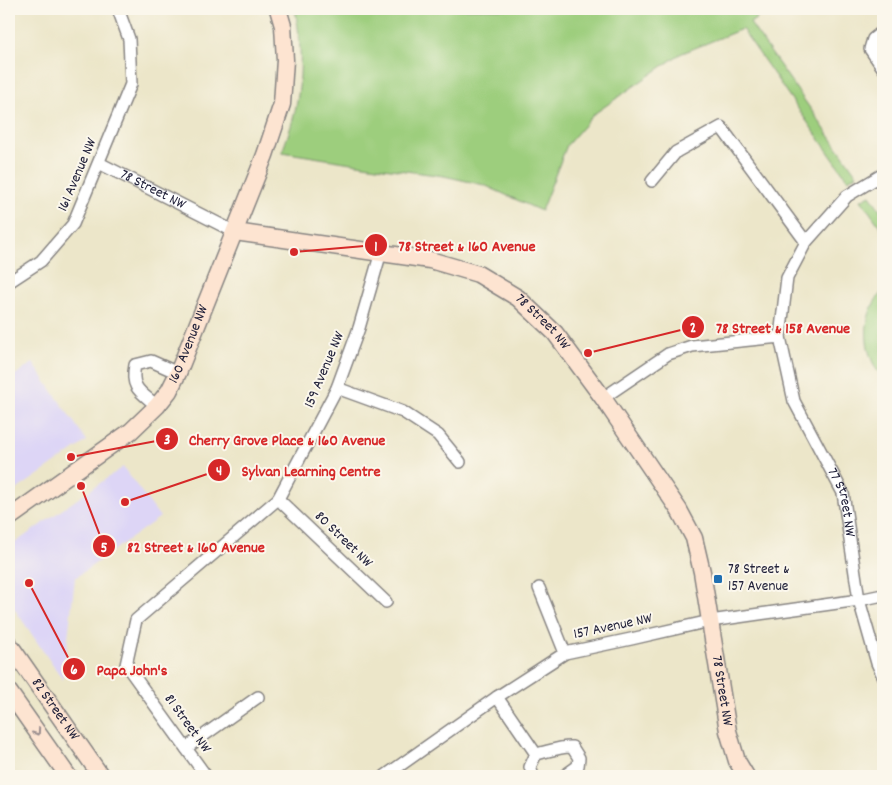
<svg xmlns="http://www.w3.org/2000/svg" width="892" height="785" font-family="Dekko,sans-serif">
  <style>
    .built { fill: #ddd5f6 }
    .green { fill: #9dce7d; stroke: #60785c }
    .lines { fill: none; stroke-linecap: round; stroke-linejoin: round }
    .street-casing { stroke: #878482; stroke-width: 14 }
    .secondary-casing { stroke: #878482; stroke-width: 19 }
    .street { stroke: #fff; stroke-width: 11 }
    .secondary { stroke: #fde4d1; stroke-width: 16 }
    .oneway { stroke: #9a8d8e }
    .poi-dot { fill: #1f6fb2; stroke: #fbf7ec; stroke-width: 2 }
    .labels { text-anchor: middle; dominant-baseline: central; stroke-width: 4; stroke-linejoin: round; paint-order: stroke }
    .street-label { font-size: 15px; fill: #22223b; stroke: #fbf7ec }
    .poi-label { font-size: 15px; fill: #22223b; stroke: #fbf7ec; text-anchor: start }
    .leader { fill: none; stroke: #d62828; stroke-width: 2 }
    .callout-dot { fill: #d62828; stroke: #fbf7ec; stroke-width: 2 }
    .mark-label { font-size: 15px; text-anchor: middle; font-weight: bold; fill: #fff }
    .callout-label { font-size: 16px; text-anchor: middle; font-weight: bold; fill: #d62828; stroke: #fbf7ec; stroke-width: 4; stroke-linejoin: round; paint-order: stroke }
  </style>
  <rect width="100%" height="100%" fill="#fbf7ec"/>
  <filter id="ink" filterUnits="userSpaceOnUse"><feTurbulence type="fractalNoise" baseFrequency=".02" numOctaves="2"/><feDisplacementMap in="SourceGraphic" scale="10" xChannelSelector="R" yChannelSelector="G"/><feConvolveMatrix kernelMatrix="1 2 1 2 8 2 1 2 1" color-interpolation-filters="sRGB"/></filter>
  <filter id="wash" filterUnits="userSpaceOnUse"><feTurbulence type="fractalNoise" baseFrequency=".0096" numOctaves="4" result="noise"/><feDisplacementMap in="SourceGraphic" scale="20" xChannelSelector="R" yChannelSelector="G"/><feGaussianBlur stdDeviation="1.12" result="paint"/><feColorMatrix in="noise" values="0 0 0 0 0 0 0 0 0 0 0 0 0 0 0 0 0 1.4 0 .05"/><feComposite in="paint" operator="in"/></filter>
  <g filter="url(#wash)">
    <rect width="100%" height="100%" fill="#ece6c9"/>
    <g class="built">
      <path d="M33,363L87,441L9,495V379Z"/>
      <path d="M123,467L160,517L75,578L63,680L9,601V547Z"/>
    </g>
    <g class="green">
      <path d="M295,9H770L750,23L857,175L848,180L742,29L680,54L594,114L567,145L541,211L484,185L444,176L383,168L282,152C286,141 290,130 293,119C303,83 302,46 295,9Z"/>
      <path d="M870,195L883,214V231L861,200Z"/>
      <path d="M883,291V378C880,374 876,370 874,365C862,341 864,310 883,291Z"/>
    </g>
  </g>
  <g filter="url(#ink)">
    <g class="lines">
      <g class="street-casing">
        <g id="street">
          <path d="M883,31L873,39L870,49L883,68"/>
          <path id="s1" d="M99,163L235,232"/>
          <path id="s2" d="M883,175L880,176L847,196L806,242L787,278L780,337L794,401L843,493L859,600L877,663L883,676"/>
          <path d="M652,181L676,152L721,127L806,242"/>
          <path d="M9,282L41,261L73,224L131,84L129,39L118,9"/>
          <path d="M337,388L403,412L438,435L460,462"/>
          <path d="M603,398L668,354L692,346L780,337"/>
          <path d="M157,406C141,392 130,389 135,365L151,361L178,373"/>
          <path d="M278,499L386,602"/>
          <path d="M539,588L565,653"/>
          <path d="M497,697L536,754"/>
          <path d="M186,748L258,697"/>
          <path d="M536,754C547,752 561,746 572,747L579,758L578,766L564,776"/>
          <path d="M206,776L126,665L136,620L278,499L337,388L359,328L381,252"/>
          <path d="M385,776L497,697L565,653L631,639L710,621L859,600L883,595"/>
          <path d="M533,776L530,767L536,754"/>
        </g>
      </g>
      <g class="secondary-casing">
        <g id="secondary">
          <path id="s3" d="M235,232L430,260L478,274L518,298L555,333L603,398L679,510L694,538L702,572L728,731L737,761L746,776"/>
          <path id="s4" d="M9,518L131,431L157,406L169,391L178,373L265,155L282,104L285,60L283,26L278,9"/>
          <path id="s5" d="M9,644L101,776"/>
          <path d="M9,692L68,776"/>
        </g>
      </g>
      <use href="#street" class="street"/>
      <use href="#secondary" class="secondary"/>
    </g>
    <defs><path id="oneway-chevron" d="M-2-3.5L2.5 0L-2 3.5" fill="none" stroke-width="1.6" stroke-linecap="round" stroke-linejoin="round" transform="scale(1.25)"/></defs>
    <use class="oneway" href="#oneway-chevron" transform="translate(37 732) rotate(55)"/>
  </g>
  <rect class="poi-dot" x="713" y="574" width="10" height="10" rx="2.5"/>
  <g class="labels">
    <g class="street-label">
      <text transform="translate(78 175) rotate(-67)">161 Avenue NW</text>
      <text stroke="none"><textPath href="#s1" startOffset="60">78 Street NW</textPath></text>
      <text stroke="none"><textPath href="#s3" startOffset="328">78 Street NW</textPath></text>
      <text stroke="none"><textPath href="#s4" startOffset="256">160 Avenue NW</textPath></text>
      <text transform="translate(325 370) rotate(-67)">159 Avenue NW</text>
      <text stroke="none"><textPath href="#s2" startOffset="382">77 Street NW</textPath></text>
      <text transform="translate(343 540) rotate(44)">80 Street NW</text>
      <text transform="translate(613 627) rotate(-12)">157 Avenue NW</text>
      <text stroke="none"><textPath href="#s3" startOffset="748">78 Street NW</textPath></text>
      <text stroke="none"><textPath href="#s5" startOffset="80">82 Street NW</textPath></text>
      <text transform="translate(187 724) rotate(54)">81 Street NW</text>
    </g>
    <g class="poi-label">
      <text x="728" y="570">78 Street &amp;<tspan x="728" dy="17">157 Avenue</tspan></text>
    </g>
  </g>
  <path class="leader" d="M294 252L376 245M588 353L693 327M71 457L167 439M125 502L219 470M81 486L104 546M29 583L74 669"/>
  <g class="callout-dot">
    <circle cx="294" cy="252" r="5"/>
    <circle cx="588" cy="353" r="5"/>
    <circle cx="71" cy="457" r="5"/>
    <circle cx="125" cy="502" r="5"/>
    <circle cx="81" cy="486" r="5"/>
    <circle cx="29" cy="583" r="5"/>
    <circle cx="376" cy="245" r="12"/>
    <circle cx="693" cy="327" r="12"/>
    <circle cx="167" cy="439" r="12"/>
    <circle cx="219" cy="470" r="12"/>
    <circle cx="104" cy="546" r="12"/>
    <circle cx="74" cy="669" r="12"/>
  </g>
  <g class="mark-label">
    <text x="376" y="251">1</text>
    <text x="693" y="332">2</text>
    <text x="167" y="444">3</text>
    <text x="219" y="475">4</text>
    <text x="104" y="552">5</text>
    <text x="74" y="674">6</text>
  </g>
  <g class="callout-label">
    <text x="467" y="251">78 Street &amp; 160 Avenue</text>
    <text x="783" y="333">78 Street &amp; 158 Avenue</text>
    <text x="287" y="445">Cherry Grove Place &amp; 160 Avenue</text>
    <text x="311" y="476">Sylvan Learning Centre</text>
    <text x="196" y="552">82 Street &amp; 160 Avenue</text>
    <text x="132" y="675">Papa John's</text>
  </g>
  <rect width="892" height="785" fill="none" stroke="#fbf7ec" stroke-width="30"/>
</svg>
